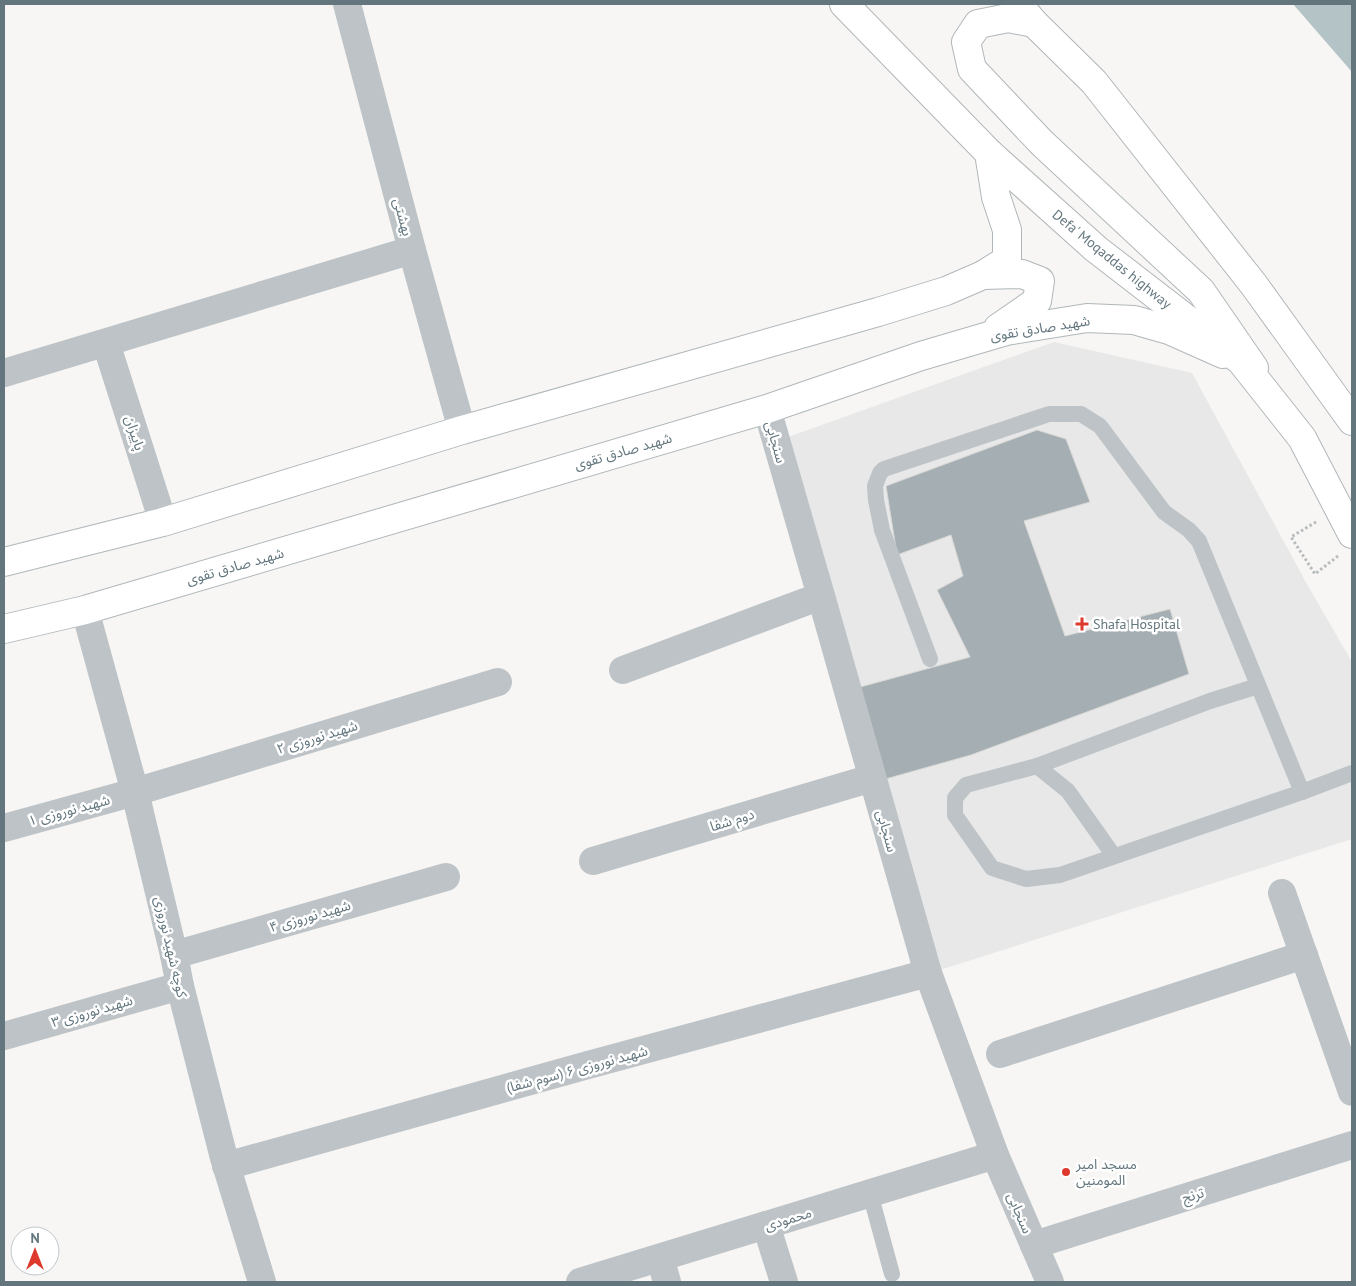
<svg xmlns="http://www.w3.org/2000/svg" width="1356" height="1286" font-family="'PT Sans','Noto Sans Arabic',sans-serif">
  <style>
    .built { fill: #e7e8e7 }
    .water { fill: #b4c3c5 }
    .building { fill: #a5afb3; stroke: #d8d8d6 }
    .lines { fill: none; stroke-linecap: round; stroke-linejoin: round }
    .secondary-casing { stroke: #b0b7ba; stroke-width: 30 }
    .primary-casing { stroke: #b1b7ba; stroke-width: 30 }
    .trunk-casing { stroke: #b1b6b9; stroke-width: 30 }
    .path { stroke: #b8bcbe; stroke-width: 3; stroke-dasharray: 2.5 2.5; stroke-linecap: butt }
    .service { stroke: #bdc3c6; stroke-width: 16 }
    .minor { stroke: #bdc3c6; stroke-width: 28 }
    .secondary { stroke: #fff; stroke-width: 28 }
    .primary { stroke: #fff; stroke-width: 28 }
    .trunk { stroke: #fff; stroke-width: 28 }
    .poi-dot { fill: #dd3a2d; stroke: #fff; stroke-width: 2 }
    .labels { text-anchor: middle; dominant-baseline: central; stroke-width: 5; stroke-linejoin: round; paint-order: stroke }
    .street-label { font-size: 14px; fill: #63767e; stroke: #fff }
    .poi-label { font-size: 14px; fill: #63767e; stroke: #fff; text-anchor: start }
  </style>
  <rect width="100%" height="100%" fill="#f7f6f4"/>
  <path class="built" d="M1054,342L1192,373L1308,586L1352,662V839L940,970L777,441Z"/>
  <path class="water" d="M1293,4H1352V72Z"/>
  <path class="building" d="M1037,430L1066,439L1090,502L1024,521L1065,636L1170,609L1189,674L971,755L882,780L853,689L970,657L937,590L963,576L951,535L897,555L886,486Z"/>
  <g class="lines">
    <g class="secondary-casing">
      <g id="secondary">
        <path d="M983,275L1022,274L1040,281L1037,301L998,328"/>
        <path d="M4,562L163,522L462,430L878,312L946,291L983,275L1007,260V230L996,197L989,153"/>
        <path d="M4,629L85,610L767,409L921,356L1006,331L1087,318L1134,320L1169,330L1223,354"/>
      </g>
    </g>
    <g class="primary-casing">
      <path id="primary" d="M1034,23L1008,18L978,24L966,42L972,69L1042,143L1201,291L1254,368"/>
    </g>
    <g class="trunk-casing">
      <g id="trunk">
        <path d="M844,4L989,153L1096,249L1241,361L1302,438L1352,534"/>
        <path d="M1018,4L1034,23L1094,82L1254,285L1352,421"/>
      </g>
    </g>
    <path class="path" d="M1316,522L1291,537L1315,574L1338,556"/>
    <g class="service">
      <path d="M930,659L882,530L876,500L875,486L880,473L884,469L1049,414H1081L1100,426L1164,512L1189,530L1199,541L1302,792"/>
      <path d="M1258,686L1210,701L1037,766L966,785L955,798V815L992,868L1026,879L1060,875L1302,792L1352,773"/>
      <path d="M1037,766L1068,791L1114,856"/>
      <path d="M870,1193L892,1274"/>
    </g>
    <g class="minor">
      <path d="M347,4L412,250L462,430"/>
      <path d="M106,343L163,522"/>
      <path d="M4,373L412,250"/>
      <path d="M767,409L821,596L928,973L995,1155L1050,1282"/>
      <path d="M85,610L135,792L174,955L180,986L224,1158L262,1282"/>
      <path d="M623,670L821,596"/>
      <path d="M4,828L135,792L498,682"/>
      <path d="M593,861L872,778"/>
      <path d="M1282,893L1352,1092"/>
      <path d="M174,955L446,877"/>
      <path d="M4,1036L180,986"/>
      <path d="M1000,1054L1304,955"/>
      <path d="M226,1166L588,1065L928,973"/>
      <path d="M766,1225L784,1282"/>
      <path d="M1034,1245L1352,1145"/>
      <path d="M660,1258L667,1282"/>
      <path d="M580,1282L995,1155"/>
    </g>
    <use href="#secondary" class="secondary"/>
    <use href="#primary" class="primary"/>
    <use href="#trunk" class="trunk"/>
  </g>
  <g class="poi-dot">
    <path d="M1079.5 616.5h5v5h5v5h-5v5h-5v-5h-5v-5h5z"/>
    <circle cx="1066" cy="1172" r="5"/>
  </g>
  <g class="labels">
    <g class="street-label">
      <text transform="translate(403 217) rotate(75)">بهشتی</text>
      <text transform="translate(1112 259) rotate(39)">Defa' Moqaddas highway</text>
      <text transform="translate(1040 328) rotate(-9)">شهید صادق تقوی</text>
      <text transform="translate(135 433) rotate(72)">پاییزان</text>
      <text transform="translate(776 442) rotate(74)">سنجابی</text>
      <text transform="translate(623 451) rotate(-16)">شهید صادق تقوی</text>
      <text transform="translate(235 566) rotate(-16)">شهید صادق تقوی</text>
      <text transform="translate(317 737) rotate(-17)">شهید نوروزی ۲</text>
      <text transform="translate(69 810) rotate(-15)">شهید نوروزی ۱</text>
      <text transform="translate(732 820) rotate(-17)">دوم شفا</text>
      <text transform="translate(887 831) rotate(74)">سنجابی</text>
      <text transform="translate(310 916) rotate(-16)">شهید نوروزی ۴</text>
      <text transform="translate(171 947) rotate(77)">کوچه شهید نوروزی</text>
      <text transform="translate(92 1011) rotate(-16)">شهید نوروزی ۳</text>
      <text transform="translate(577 1069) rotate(-15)">شهید نوروزی ۶ (سوم شفا)</text>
      <text transform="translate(1193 1195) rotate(-17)">ترنج</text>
      <text transform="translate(1020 1213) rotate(67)">سنجابی</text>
      <text transform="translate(788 1219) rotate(-17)">محمودی</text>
    </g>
    <g class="poi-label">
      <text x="1093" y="624">Shafa Hospital</text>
      <text x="1076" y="1164">مسجد امیر<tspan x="1076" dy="16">المومنین</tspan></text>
    </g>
  </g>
  <rect width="1356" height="1286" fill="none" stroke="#63767e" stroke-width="10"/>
  <g transform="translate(35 1251)"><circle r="24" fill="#ffffff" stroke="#c1c8cb"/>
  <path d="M0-4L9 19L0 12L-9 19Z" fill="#dd3a2d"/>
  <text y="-8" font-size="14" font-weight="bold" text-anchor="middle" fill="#63767e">N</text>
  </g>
</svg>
